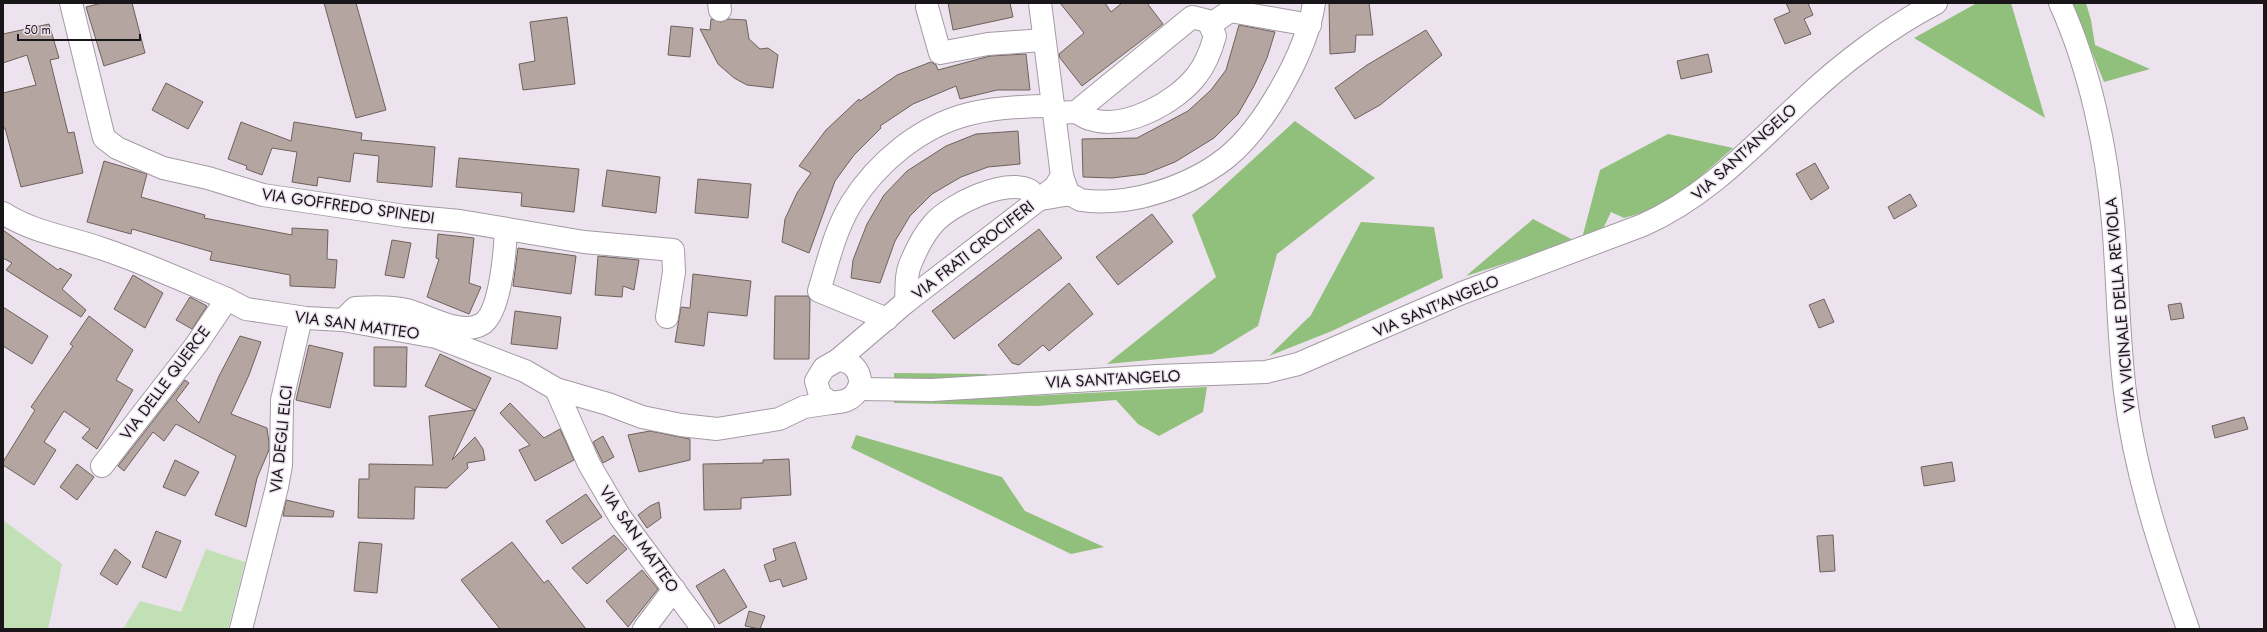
<svg xmlns="http://www.w3.org/2000/svg" width="2267" height="632" font-family="Jost,sans-serif">
  <style>
    .green { fill: #c2e0b5 }
    .forest { fill: #91c07c }
    .building { fill: #b4a5a0; stroke: #6e615c }
    .lines { fill: none; stroke-linecap: round; stroke-linejoin: round }
    .minor-casing { stroke: #a39aa4; stroke-width: 24 }
    .minor { stroke: #fff; stroke-width: 22 }
    .labels { text-anchor: middle; dominant-baseline: central; stroke-width: 3; stroke-linejoin: round; paint-order: stroke }
    .street-label { font-size: 16px; fill: #19161a; stroke: #ede3ee }
  </style>
  <rect width="100%" height="100%" fill="#ede3ee"/>
  <g class="green">
    <path d="M3,520L62,564L48,629H3Z"/>
    <path d="M206,549L245,562L228,629H123L140,601L181,612Z"/>
  </g>
  <g class="forest">
    <path d="M1977,3H2011L2045,118L1914,38Z"/>
    <path d="M2072,3H2086L2091,20L2095,45L2150,69L2104,82Z"/>
    <path d="M1295,121L1375,178L1277,254L1258,326L1212,354L1107,364L1216,277L1192,215Z"/>
    <path d="M1668,134L1733,148L1668,205L1624,218L1611,212L1600,235L1581,242L1600,170Z"/>
    <path d="M1533,219L1575,241L1466,276Z"/>
    <path d="M1361,222L1434,227L1443,278L1332,331L1269,356L1311,315Z"/>
    <path d="M894,373L987,374L994,398L1207,387L1203,412L1159,436L1138,424L1116,400L1037,406L894,403Z"/>
    <path d="M856,435L1002,477L1025,511L1104,547L1071,554L851,448Z"/>
  </g>
  <g class="building">
    <path d="M102,3H132L145,53L104,66L86,7Z"/>
    <path d="M324,3H356L386,110L356,118Z"/>
    <path d="M948,3H1010L1013,17L953,30Z"/>
    <path d="M1060,3H1105L1111,12L1122,3H1147L1163,24L1082,86L1060,58L1059,54L1084,33Z"/>
    <path d="M1329,3H1369L1373,35H1356L1355,52L1330,54Z"/>
    <path d="M1786,3H1808L1813,15L1804,19L1811,34L1785,44L1774,19L1790,12Z"/>
    <path d="M567,17L575,84L523,90L519,64L535,61L530,22Z"/>
    <path d="M711,19L721,22L728,19L746,20L749,39L760,49L768,48L778,55L773,88L747,85L734,78L718,64L700,29L710,30Z"/>
    <path d="M49,24L59,58L50,60L68,133L74,132L83,173L21,187L5,128H3V93L36,85L27,55L3,63V34Z"/>
    <path d="M1239,25L1275,32L1267,58L1254,86L1238,114L1214,138L1175,162L1145,174L1112,178L1083,177L1082,139L1137,138L1188,111L1211,90L1226,70Z"/>
    <path d="M671,26L693,28L690,57L668,55Z"/>
    <path d="M1426,30L1442,55L1380,105L1355,119L1335,88L1367,65Z"/>
    <path d="M1026,54L1030,90H997L960,99L956,86L913,104L880,126L881,128L854,155L835,181L809,253L782,242L785,219L797,193L811,173L799,166L826,130L859,99L860,101L897,75L931,62L936,65L938,70L990,56Z"/>
    <path d="M1708,54L1712,72L1681,79L1677,61Z"/>
    <path d="M166,83L203,102L188,129L152,110Z"/>
    <path d="M241,122L291,141L294,122L362,133L361,140L435,147L432,187L377,182L379,156L354,153L350,182L318,177L317,186L292,182L297,152L272,148L262,175L246,169L247,166L228,159Z"/>
    <path d="M1018,131L1020,164L988,167L961,177L932,194L910,216L895,241L880,283L851,278L853,260L867,224L884,195L907,171L946,146L976,134Z"/>
    <path d="M459,158L579,169L574,212L521,206L522,193L456,187Z"/>
    <path d="M104,161L147,174L141,197L205,215L204,218L292,235V228L328,230L327,259L337,260L335,288L290,286V275L210,260L212,252L132,229L131,234L87,222Z"/>
    <path d="M1815,163L1829,188L1811,200L1796,174Z"/>
    <path d="M607,170L660,177L656,213L602,206Z"/>
    <path d="M698,179L751,184L748,218L695,213Z"/>
    <path d="M1910,194L1917,206L1894,219L1888,207Z"/>
    <path d="M1152,214L1173,242L1118,285L1096,257Z"/>
    <path d="M1039,229L1062,258L954,339L932,311Z"/>
    <path d="M3,230L58,270L60,268L72,275L62,289L86,310L81,317L6,270L12,263L3,258Z"/>
    <path d="M438,234L474,238L469,283L481,287L469,314L427,297L439,259L436,258Z"/>
    <path d="M392,240L411,243L404,278L385,275Z"/>
    <path d="M518,248L576,256L571,294L513,286Z"/>
    <path d="M598,256L639,260L634,290L623,286L622,297L595,295Z"/>
    <path d="M693,274L751,281L747,316L708,312L704,346L675,342L681,307L690,308Z"/>
    <path d="M133,275L163,293L145,328L114,309Z"/>
    <path d="M1069,283L1093,314L1049,351L1043,345L1019,365L1012,363L998,345Z"/>
    <path d="M775,296H808L810,299L809,359H774Z"/>
    <path d="M190,297L207,306L192,329L176,320Z"/>
    <path d="M1824,299L1834,322L1819,328L1809,305Z"/>
    <path d="M2181,303L2184,318L2171,320L2168,305Z"/>
    <path d="M3,307L48,336L32,364L3,346Z"/>
    <path d="M515,311L561,317L557,349L511,344Z"/>
    <path d="M89,316L133,350L116,380L133,390L97,449L82,438L90,429L64,411L44,442L56,450L34,485L3,465V462L35,410L31,407L73,346L70,344Z"/>
    <path d="M240,336L261,342L249,375L231,414L267,428L269,443V450L257,478L246,527L215,515L236,456L176,424L164,441L153,432L124,471L118,466L185,380L189,383L176,400L199,423L219,376Z"/>
    <path d="M309,345L343,353L330,408L296,400Z"/>
    <path d="M374,347H407L406,387L374,386Z"/>
    <path d="M440,354L491,378L452,460L475,437L483,449L485,460L467,463L468,468L447,488L415,487L414,519L358,518L359,479H369V464L433,465L429,416L475,410L425,386Z"/>
    <path d="M510,403L544,438L560,429L574,460L535,481L519,450L530,445L500,413Z"/>
    <path d="M2244,417L2248,429L2215,438L2212,426Z"/>
    <path d="M650,431L690,439V460L639,472L628,435Z"/>
    <path d="M603,436L614,457L603,463L593,442Z"/>
    <path d="M789,459L791,495L741,498V509L704,510L703,464L763,463V460Z"/>
    <path d="M175,460L199,472L185,496L163,487Z"/>
    <path d="M1952,462L1955,481L1924,486L1921,467Z"/>
    <path d="M77,464L94,477L77,500L60,487Z"/>
    <path d="M586,494L602,517L562,544L546,521Z"/>
    <path d="M286,500L334,511L333,517L283,516Z"/>
    <path d="M659,502L661,518L647,528L638,515L650,506Z"/>
    <path d="M156,531L181,541L166,578L142,567Z"/>
    <path d="M614,535L627,549L587,584L572,568Z"/>
    <path d="M1833,535L1835,571L1820,572L1817,536Z"/>
    <path d="M359,542L382,544L377,593L354,591Z"/>
    <path d="M512,542L544,583L548,580L586,629H500L461,580Z"/>
    <path d="M795,542L807,579L783,587L780,579L770,582L764,565L776,560L773,549Z"/>
    <path d="M115,549L131,562L117,585L100,574Z"/>
    <path d="M724,569L747,607L719,624L696,586Z"/>
    <path d="M642,570L658,589L628,627L606,601Z"/>
    <path d="M749,611L765,616L760,629L745,626Z"/>
  </g>
  <g class="lines">
    <g class="minor-casing">
      <g id="minor">
        <path d="M71,3L104,138L117,148L163,168L208,178L263,195L405,216L460,221L584,242L673,250L674,272L667,317"/>
        <path d="M719,3L720,10"/>
        <path d="M1040,3L1062,176L1067,190"/>
        <path d="M2060,3C2090,69 2107,150 2113,222C2118,279 2118,336 2125,392C2135,474 2161,551 2188,629"/>
        <path d="M927,7L940,53L988,44L1044,40"/>
        <path d="M1210,25L1230,11L1310,25"/>
        <path d="M1054,113L1076,112L1192,17L1208,21L1215,36C1211,50 1206,64 1197,75C1177,102 1124,131 1090,119C1085,118 1081,114 1076,112"/>
        <path d="M1037,199C1045,199 1065,194 1070,195C1074,195 1077,199 1081,200C1099,203 1123,201 1141,197C1170,190 1202,177 1226,158C1264,128 1307,51 1314,3"/>
        <path d="M3,213C34,233 69,237 103,249C145,263 186,282 227,299L246,309L306,318L343,320L436,337L525,371L556,389L589,464L620,517L703,629"/>
        <path d="M906,302C907,288 905,274 912,260C917,248 925,233 934,223C950,205 1004,178 1029,190C1032,192 1035,196 1037,199"/>
        <path d="M887,319L819,291C828,262 835,230 851,204C877,162 921,126 969,114C997,107 1025,106 1053,106"/>
        <path d="M343,320L355,308C371,307 390,306 406,310C427,315 461,337 482,324C501,312 505,250 506,229"/>
        <path d="M838,360L906,302L1055,187L1062,176"/>
        <path d="M838,360C861,361 869,390 847,400C842,402 837,402 831,403L820,395L816,381L824,368Z"/>
        <path d="M556,389L608,404L642,417L681,425L717,429L779,419L804,407L831,403"/>
        <path d="M858,389L932,390L1157,376L1266,372L1298,364L1462,293L1643,225C1708,196 1753,146 1804,99C1842,63 1890,27 1936,3"/>
        <path d="M102,466L196,345L227,299"/>
        <path d="M241,629L277,487L281,465L282,400L301,318"/>
        <path d="M644,629L674,589"/>
      </g>
    </g>
    <use href="#minor" class="minor"/>
  </g>
  <g class="labels">
    <g class="street-label">
      <text transform="translate(1744 152) rotate(-42)">VIA SANT'ANGELO</text>
      <text transform="translate(348 206) rotate(8)">VIA GOFFREDO SPINEDI</text>
      <text transform="translate(973 250) rotate(-38)">VIA FRATI CROCIFERI</text>
      <text transform="translate(2120 305) rotate(-95)">VIA VICINALE DELLA REVIOLA</text>
      <text transform="translate(1436 306) rotate(-23)">VIA SANT'ANGELO</text>
      <text transform="translate(357 325) rotate(8)">VIA SAN MATTEO</text>
      <text transform="translate(1113 379) rotate(-3)">VIA SANT'ANGELO</text>
      <text transform="translate(165 383) rotate(-53)">VIA DELLE QUERCE</text>
      <text transform="translate(281 439) rotate(-84)">VIA DEGLI ELCI</text>
      <text transform="translate(639 539) rotate(55)">VIA SAN MATTEO</text>
    </g>
  </g>
  <rect width="2267" height="632" fill="none" stroke="#19161a" stroke-width="8"/>
  <path d="M18 34v6h122v-6" fill="none" stroke="#19161a" stroke-width="2"/>
  <text x="24" y="34" font-size="12" fill="#19161a" stroke="#ede3ee" stroke-width="3" paint-order="stroke">50 m</text>
</svg>
